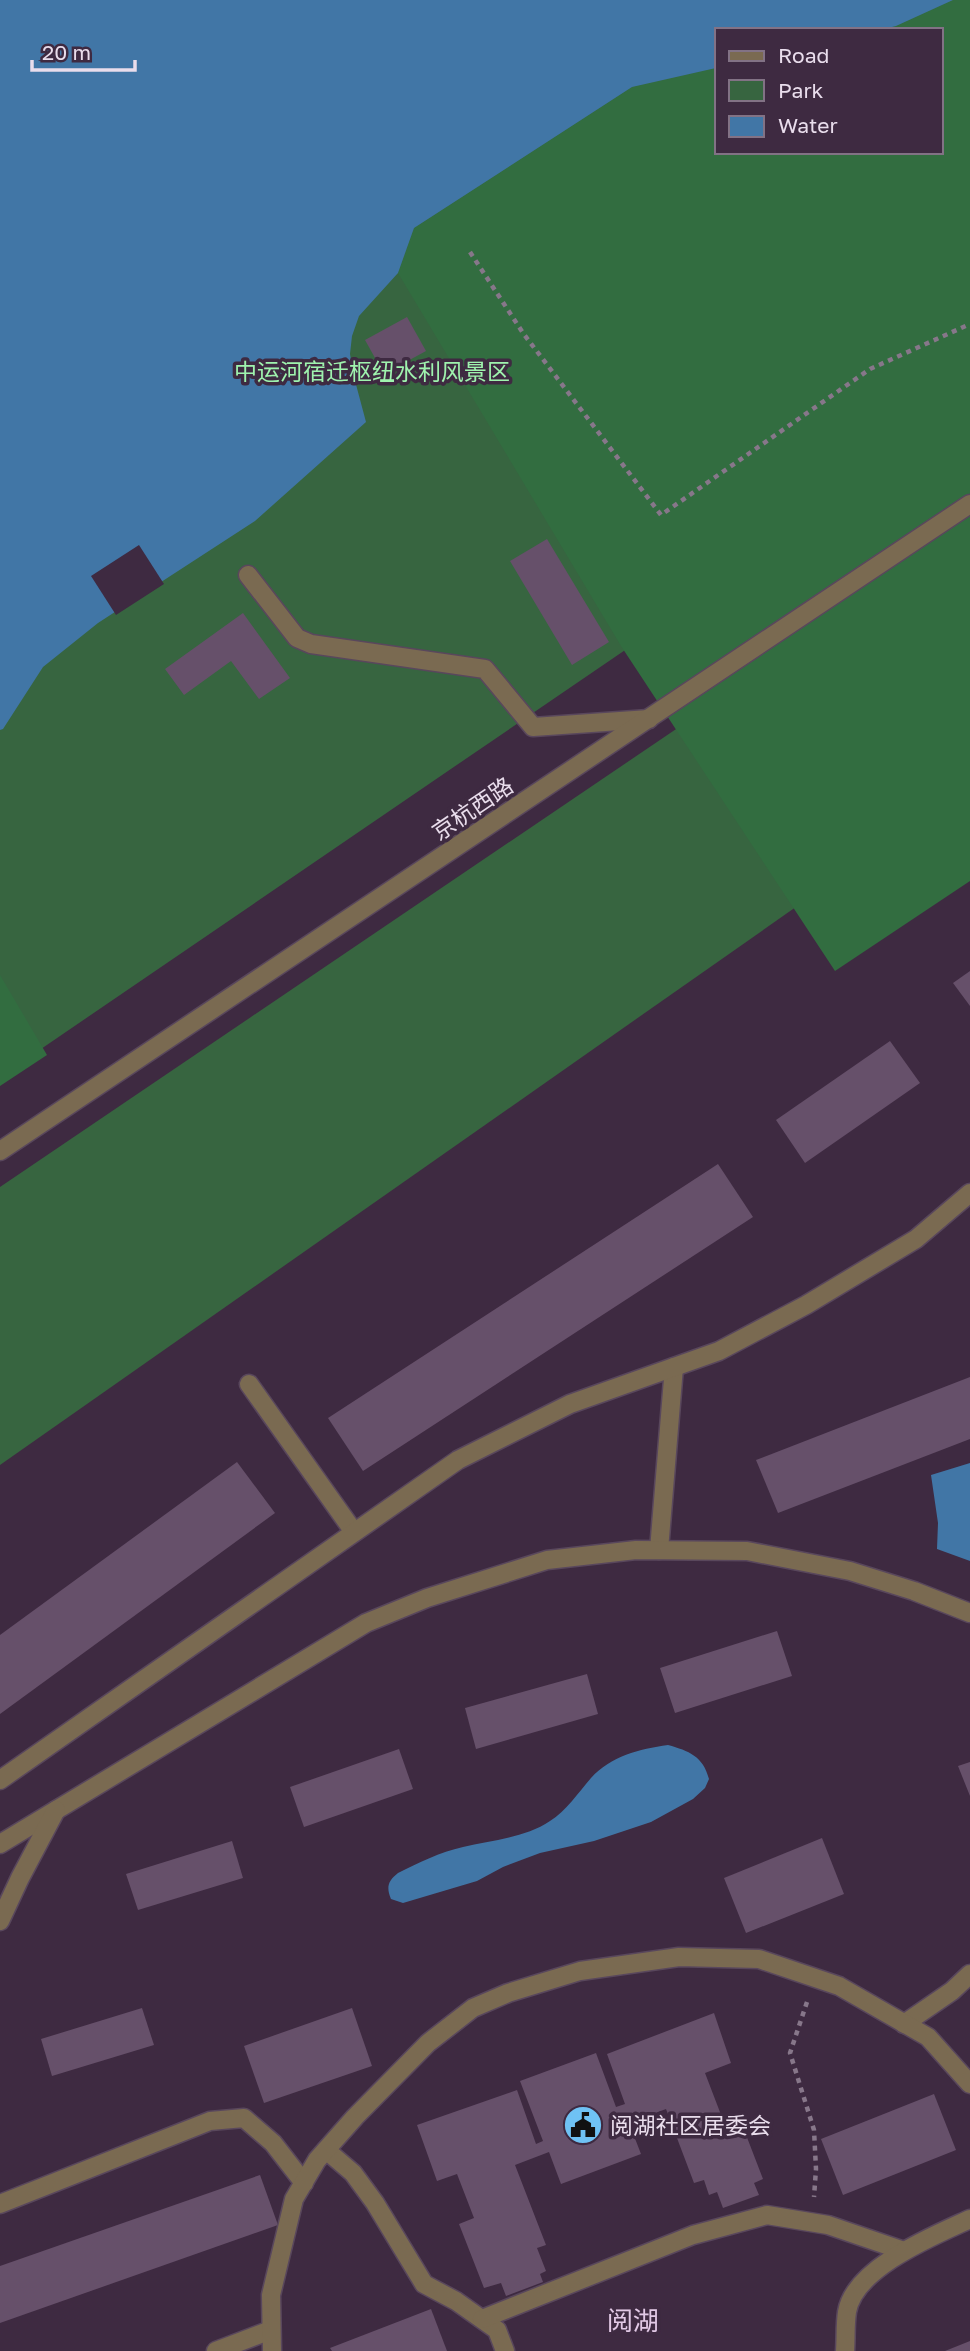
<svg xmlns="http://www.w3.org/2000/svg" width="970" height="2351" font-family="'Golos Text','Noto Sans SC',sans-serif">
  <style>
    .green { fill: #376540; fill-rule: evenodd }
    .forest { fill: #326d40 }
    .water { fill: #4176a6 }
    .pier { fill: #3e2a41 }
    .building { fill: #66506a }
    .lines { fill: none; stroke-linecap: round; stroke-linejoin: round }
    .service-casing { stroke: #59475c; stroke-width: 21 }
    .tertiary-casing { stroke: #59475c; stroke-width: 21 }
    .path { stroke: #87778a; stroke-width: 4.5; stroke-dasharray: 5 5; stroke-linecap: butt }
    .service { stroke: #7a6a51; stroke-width: 18 }
    .tertiary { stroke: #7a6a51; stroke-width: 18 }
    .labels { text-anchor: middle; dominant-baseline: central; stroke-width: 7; stroke-linejoin: round; paint-order: stroke }
    .park-label { font-size: 23px; fill: #9ff3ae; stroke: #3e2a41 }
    .street-label { font-size: 23px; fill: #e9ddec; stroke: #3e2a41 }
    .poi-label { font-size: 23px; fill: #e9ddec; stroke: #3e2a41; text-anchor: start }
    .quarter-label { font-size: 26px; fill: #e2c9e6; stroke: #3e2a41 }
  </style>
  <rect width="100%" height="100%" fill="#3e2a41"/>
  <g class="green">
    <path d="M0,0H970V424L833,508L0,1077ZM716,30H940V152H716Z"/>
    <path d="M970,530V785L0,1465V1187Z"/>
  </g>
  <g class="forest">
    <path d="M953,0H970V881L835,971L621,646L398,273L414,228L632,87L716,68V152H940V30H880L896,26Z"/>
    <path d="M0,975L47,1055L0,1086Z"/>
  </g>
  <g class="water">
    <path d="M0,0H953L896,26L880,30H716V68L632,87L414,228L398,273L359,316L352,336L350,354L354,377L366,422L255,521L98,623L43,667L3,729L0,730Z"/>
    <path d="M970,1463V1561L937,1549L938,1523L931,1475Z"/>
    <path d="M668,1745C689,1751 703,1756 709,1779L705,1788L693,1799L651,1822L594,1841L540,1853L503,1867L477,1881L403,1903L391,1899C386,1887 388,1881 398,1873C418,1863 440,1852 463,1847C491,1840 525,1838 550,1821C566,1811 578,1793 591,1778C611,1756 639,1749 668,1745Z"/>
  </g>
  <path class="pier" d="M139,545L164,584L116,615L91,576Z"/>
  <g class="building">
    <path d="M407,317L426,351L384,374L365,340Z"/>
    <path d="M547,539L609,642L572,665L510,561Z"/>
    <path d="M243,613L290,678L259,699L231,661L184,695L165,669Z"/>
    <path d="M970,971V1006L953,983Z"/>
    <path d="M890,1041L920,1083L805,1163L776,1120Z"/>
    <path d="M718,1164L753,1217L363,1471L328,1418Z"/>
    <path d="M970,1377V1439L778,1513L756,1460Z"/>
    <path d="M237,1462L275,1513L0,1714V1635Z"/>
    <path d="M777,1631L792,1676L675,1713L660,1668Z"/>
    <path d="M587,1674L598,1714L476,1749L465,1708Z"/>
    <path d="M399,1749L413,1789L304,1827L290,1787Z"/>
    <path d="M970,1762V1796L958,1766Z"/>
    <path d="M822,1838L844,1894L746,1933L724,1878Z"/>
    <path d="M232,1841L243,1878L138,1910L126,1874Z"/>
    <path d="M142,2008L154,2045L52,2076L41,2039Z"/>
    <path d="M352,2008L372,2066L264,2103L244,2046Z"/>
    <path d="M714,2013L731,2063L705,2073L723,2120L738,2114L763,2179L754,2183L759,2195L723,2208L717,2192L709,2195L704,2180L694,2183L666,2109L629,2123L641,2154L561,2184L549,2152L515,2165L546,2245L537,2248L546,2271L540,2274L543,2282L506,2296L501,2283L484,2288L459,2224L474,2218L457,2174L437,2181L417,2125L517,2090L536,2144L543,2141L520,2081L596,2053L616,2107L625,2104L607,2054Z"/>
    <path d="M934,2094L956,2150L843,2195L821,2139Z"/>
    <path d="M260,2175L278,2225L0,2323V2266Z"/>
    <path d="M431,2309L447,2351H332L330,2348Z"/>
    <path d="M970,2341V2351H945Z"/>
  </g>
  <g class="lines">
    <g class="service-casing">
      <g id="service">
        <path d="M248,575L297,638L311,644L485,669L533,727L649,719"/>
        <path d="M249,1384L354,1532"/>
        <path d="M659,1550L674,1367"/>
        <path d="M0,1780L458,1460L570,1404L719,1351L806,1305L916,1239L970,1193"/>
        <path d="M0,1844L366,1623L427,1598L547,1560L636,1550L747,1551L850,1571L914,1591L970,1613"/>
        <path d="M0,1921L20,1878L56,1810"/>
        <path d="M904,2024L952,1991L970,1974"/>
        <path d="M326,2150L353,2173L375,2203L424,2284L456,2301L497,2330L505,2351"/>
        <path d="M0,2204L210,2121L244,2118L273,2143L304,2183"/>
        <path d="M482,2319L693,2235L767,2215L828,2225L904,2251"/>
        <path d="M216,2351L271,2330"/>
        <path d="M272,2351L271,2295L294,2199L317,2160L355,2117L428,2043L473,2008L508,1993L580,1971L679,1957L759,1959L839,1986L928,2037L970,2084"/>
        <path d="M845,2351C846,2338 845,2325 847,2312C854,2268 933,2236 970,2219"/>
      </g>
    </g>
    <g class="tertiary-casing">
      <path id="tertiary" d="M0,1151L970,504"/>
    </g>
    <g class="path">
      <path d="M470,252L523,333L661,515L870,369L970,324"/>
      <path d="M807,2002L790,2053L814,2130L816,2169L814,2197"/>
    </g>
    <use href="#service" class="service"/>
    <use href="#tertiary" class="tertiary"/>
  </g>
  <defs>
    <g id="civic-disc" transform="scale(2.0125)"><circle r="9.5" fill="#6fc2f4" stroke="#3e2a41"/><path d="M-.6-6.5H3V-4.5H.6V-3L4-1V1h2V6H-6V1h2V-1L-.6-3ZM-1.2 2.5V6h2.4V2.5Z" fill="#111"/></g>
  </defs>
  <g fill-rule="evenodd">
    <use href="#civic-disc" x="583" y="2125"/>
  </g>
  <g class="labels">
    <g class="park-label">
      <text x="372" y="371">中运河宿迁枢纽水利风景区</text>
    </g>
    <g class="street-label">
      <text transform="translate(472 808) rotate(-34)">京杭西路</text>
    </g>
    <g class="poi-label">
      <text x="610" y="2125">阅湖社区居委会</text>
    </g>
    <g class="quarter-label">
      <text x="633" y="2320">阅湖</text>
    </g>
  </g>
  <rect x="715" y="28" width="228" height="126" fill="#3e2a41" stroke="#827285" stroke-width="2"/>
  <rect x="729" y="51" width="35" height="10" fill="#7a6a51" stroke="#827285" stroke-width="2"/>
  <text x="778" y="63" font-size="21" fill="#e9ddec">Road</text>
  <rect x="729" y="80" width="35" height="21" fill="#376540" stroke="#827285" stroke-width="2"/>
  <text x="778" y="98" font-size="21" fill="#e9ddec">Park</text>
  <rect x="729" y="116" width="35" height="21" fill="#4176a6" stroke="#827285" stroke-width="2"/>
  <text x="778" y="133" font-size="21" fill="#e9ddec">Water</text>
  <path d="M32 60v10h103v-10" fill="none" stroke="#e9ddec" stroke-width="3.5"/>
  <text x="42" y="60" font-size="21" fill="#e9ddec" stroke="#3e2a41" stroke-width="5" paint-order="stroke">20 m</text>
</svg>
